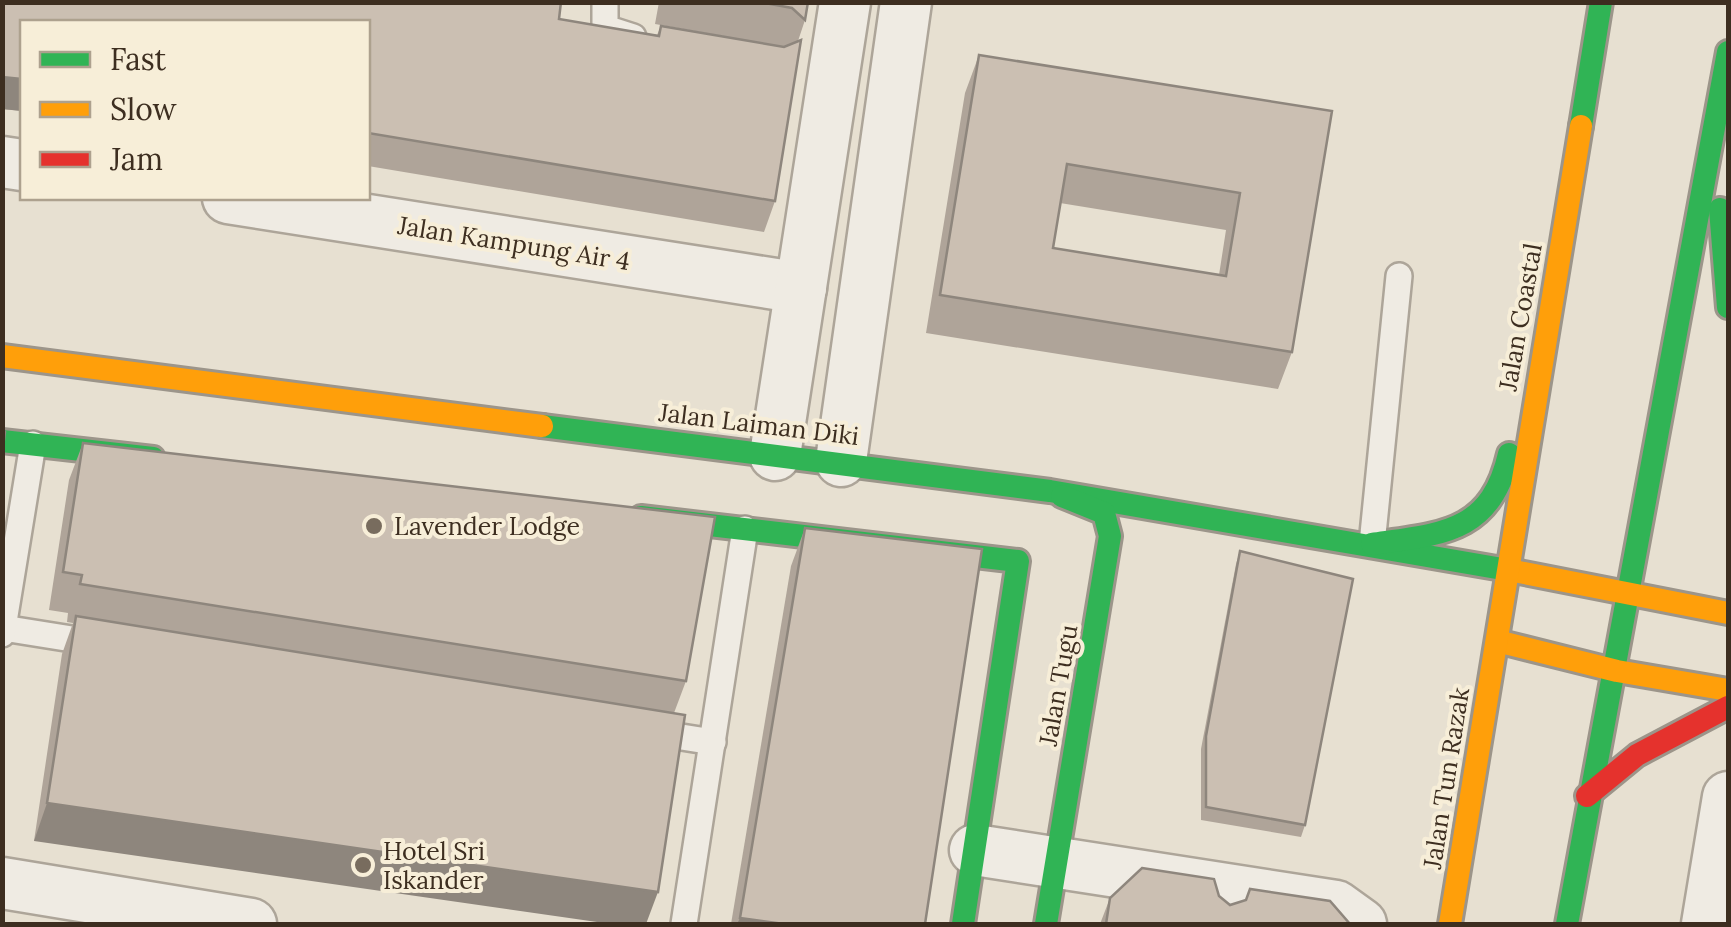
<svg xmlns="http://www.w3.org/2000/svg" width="1731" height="927" font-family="Lora,serif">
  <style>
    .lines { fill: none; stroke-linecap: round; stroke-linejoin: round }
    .lane-casing { stroke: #ada599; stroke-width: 30 }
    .street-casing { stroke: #ada599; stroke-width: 55 }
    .fast-casing { stroke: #9c958a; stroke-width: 28 }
    .slow-casing { stroke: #9c958a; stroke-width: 28 }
    .jam-casing { stroke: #9c958a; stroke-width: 28 }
    .lane { stroke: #efebe3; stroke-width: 25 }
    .street { stroke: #efebe3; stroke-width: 50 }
    .fast { stroke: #30b455; stroke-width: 22 }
    .slow { stroke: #ff9f0a; stroke-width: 22 }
    .jam { stroke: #e5322d; stroke-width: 22 }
    .wall { fill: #afa499; fill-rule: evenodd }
    .shaded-wall { fill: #8e867d }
    .building { fill: #cbbfb2; stroke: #8e867d; stroke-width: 2.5; fill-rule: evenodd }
    .poi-dot { fill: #786c5e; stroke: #f7eed8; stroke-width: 4 }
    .labels { text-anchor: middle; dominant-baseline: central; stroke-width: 8; stroke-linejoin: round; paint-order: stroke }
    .street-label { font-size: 25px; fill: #3d2e20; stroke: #f7eed8 }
    .poi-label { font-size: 25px; fill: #3d2e20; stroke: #f7eed8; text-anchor: start }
  </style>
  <rect width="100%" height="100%" fill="#e7e0d1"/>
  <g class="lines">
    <g class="lane-casing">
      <g id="lane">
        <path d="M605,2V28L633,37"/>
        <path d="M1372,544L1399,276"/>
        <path d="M3,628L97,643"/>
        <path d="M2,634L33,444"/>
        <path d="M650,732L713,742"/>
        <path d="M684,924L745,529"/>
      </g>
    </g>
    <g class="street-casing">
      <g id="street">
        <path d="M2,162L22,165"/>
        <path d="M228,198L801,288"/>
        <path d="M775,455L845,2"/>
        <path d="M841,461L906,2"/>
        <path d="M975,850L1336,906L1361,924"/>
        <path d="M2,883L251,924"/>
        <path d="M1707,924L1728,797"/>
      </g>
    </g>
    <g class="fast-casing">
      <g id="fast">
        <path d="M1581,126L1601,2"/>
        <path d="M1720,209L1728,307"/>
        <path d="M542,426L1050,491L1514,571"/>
        <path d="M2,441L153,458"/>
        <path d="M641,517L1018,561L963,924"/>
        <path d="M1372,544C1442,534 1491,533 1509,454"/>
        <path d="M1046,924L1110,536L1104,513L1062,496"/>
        <path d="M1567,924L1728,52"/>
      </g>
    </g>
    <g class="slow-casing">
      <g id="slow">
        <path d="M2,356L542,426"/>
        <path d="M1514,571L1728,613"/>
        <path d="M1497,641L1617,671L1728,690"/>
        <path d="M1450,924L1581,126"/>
      </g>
    </g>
    <g class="jam-casing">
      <path id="jam" d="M1587,796L1637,755L1728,707"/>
    </g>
    <use href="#lane" class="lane"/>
    <use href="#street" class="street"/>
    <use href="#fast" class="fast"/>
    <use href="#slow" class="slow"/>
    <use href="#jam" class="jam"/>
  </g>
  <g class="wall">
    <path d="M2,2H561L559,19L657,35L661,26L779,46L655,24L659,2H808L805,20L798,41L801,40L775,201L764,232L368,166V22H22V111L2,109Z"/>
    <path d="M979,55L1332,111L1292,352L1278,389L926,333L965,93ZM1060,203L1226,230L1219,275L1053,248Z"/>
    <path d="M83,443L686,681L674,713L34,841L62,654L73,623L67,622L68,613L49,610L69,480Z"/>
    <path d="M805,528L925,924H731L791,566Z"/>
    <path d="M1240,551L1305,825L1301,837L1201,820V749L1236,564Z"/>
    <path d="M1219,896L1230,905L1350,924H1100L1110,898Z"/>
  </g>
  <g class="shaded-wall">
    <path d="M2,77L22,79V111L2,109Z"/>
    <path d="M47,803L658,892L646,924H611L34,841Z"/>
    <path d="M740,918L784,924H737Z"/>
  </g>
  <g class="building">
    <path d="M2,2H561L559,19L659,36L661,26L784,47L801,40L775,201L368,133V22H22V79L2,77Z"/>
    <path d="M759,2H808L805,20L792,8Z"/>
    <path d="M979,55L1332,111L1292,352L940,295ZM1067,164L1240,193L1226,276L1053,248Z"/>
    <path d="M2,429L5,432L2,455Z"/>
    <path d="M83,443L715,517L686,681L80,584L82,575L63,572Z"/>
    <path d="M805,528L982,549L925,924H784L740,918Z"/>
    <path d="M1240,551L1353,579L1305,825L1206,807V736Z"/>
    <path d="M76,616L685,715L658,892L47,803Z"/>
    <path d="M1142,868L1214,879L1219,896L1230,905L1246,900L1250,889L1330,901L1350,924H1106L1110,898Z"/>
  </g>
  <g class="poi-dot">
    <circle cx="374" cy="526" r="10"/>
    <circle cx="363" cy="865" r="10"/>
  </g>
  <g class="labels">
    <g class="street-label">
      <text transform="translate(514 243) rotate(9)">Jalan Kampung Air 4</text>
      <text transform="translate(1520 317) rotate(-80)">Jalan Coastal</text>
      <text transform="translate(759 424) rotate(7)">Jalan Laiman Diki</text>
      <text transform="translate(1058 685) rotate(-80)">Jalan Tugu</text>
      <text transform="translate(1446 778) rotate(-81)">Jalan Tun Razak</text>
    </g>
    <g class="poi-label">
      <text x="394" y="526">Lavender Lodge</text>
      <text x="383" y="851">Hotel Sri<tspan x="383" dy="29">Iskander</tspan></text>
    </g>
  </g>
  <rect width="1731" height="927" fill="none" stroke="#3d2e20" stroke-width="10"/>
  <rect x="20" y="20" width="350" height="180" fill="#f7eed8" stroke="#ada18e" stroke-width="2.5"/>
  <rect x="40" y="52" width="50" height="15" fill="#30b455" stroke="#ada18e" stroke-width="2.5"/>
  <text x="110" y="70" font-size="30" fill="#3d2e20">Fast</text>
  <rect x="40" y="102" width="50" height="15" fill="#ff9f0a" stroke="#ada18e" stroke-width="2.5"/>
  <text x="110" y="120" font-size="30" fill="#3d2e20">Slow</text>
  <rect x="40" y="152" width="50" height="15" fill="#e5322d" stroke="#ada18e" stroke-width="2.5"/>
  <text x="110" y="170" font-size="30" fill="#3d2e20">Jam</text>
</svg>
